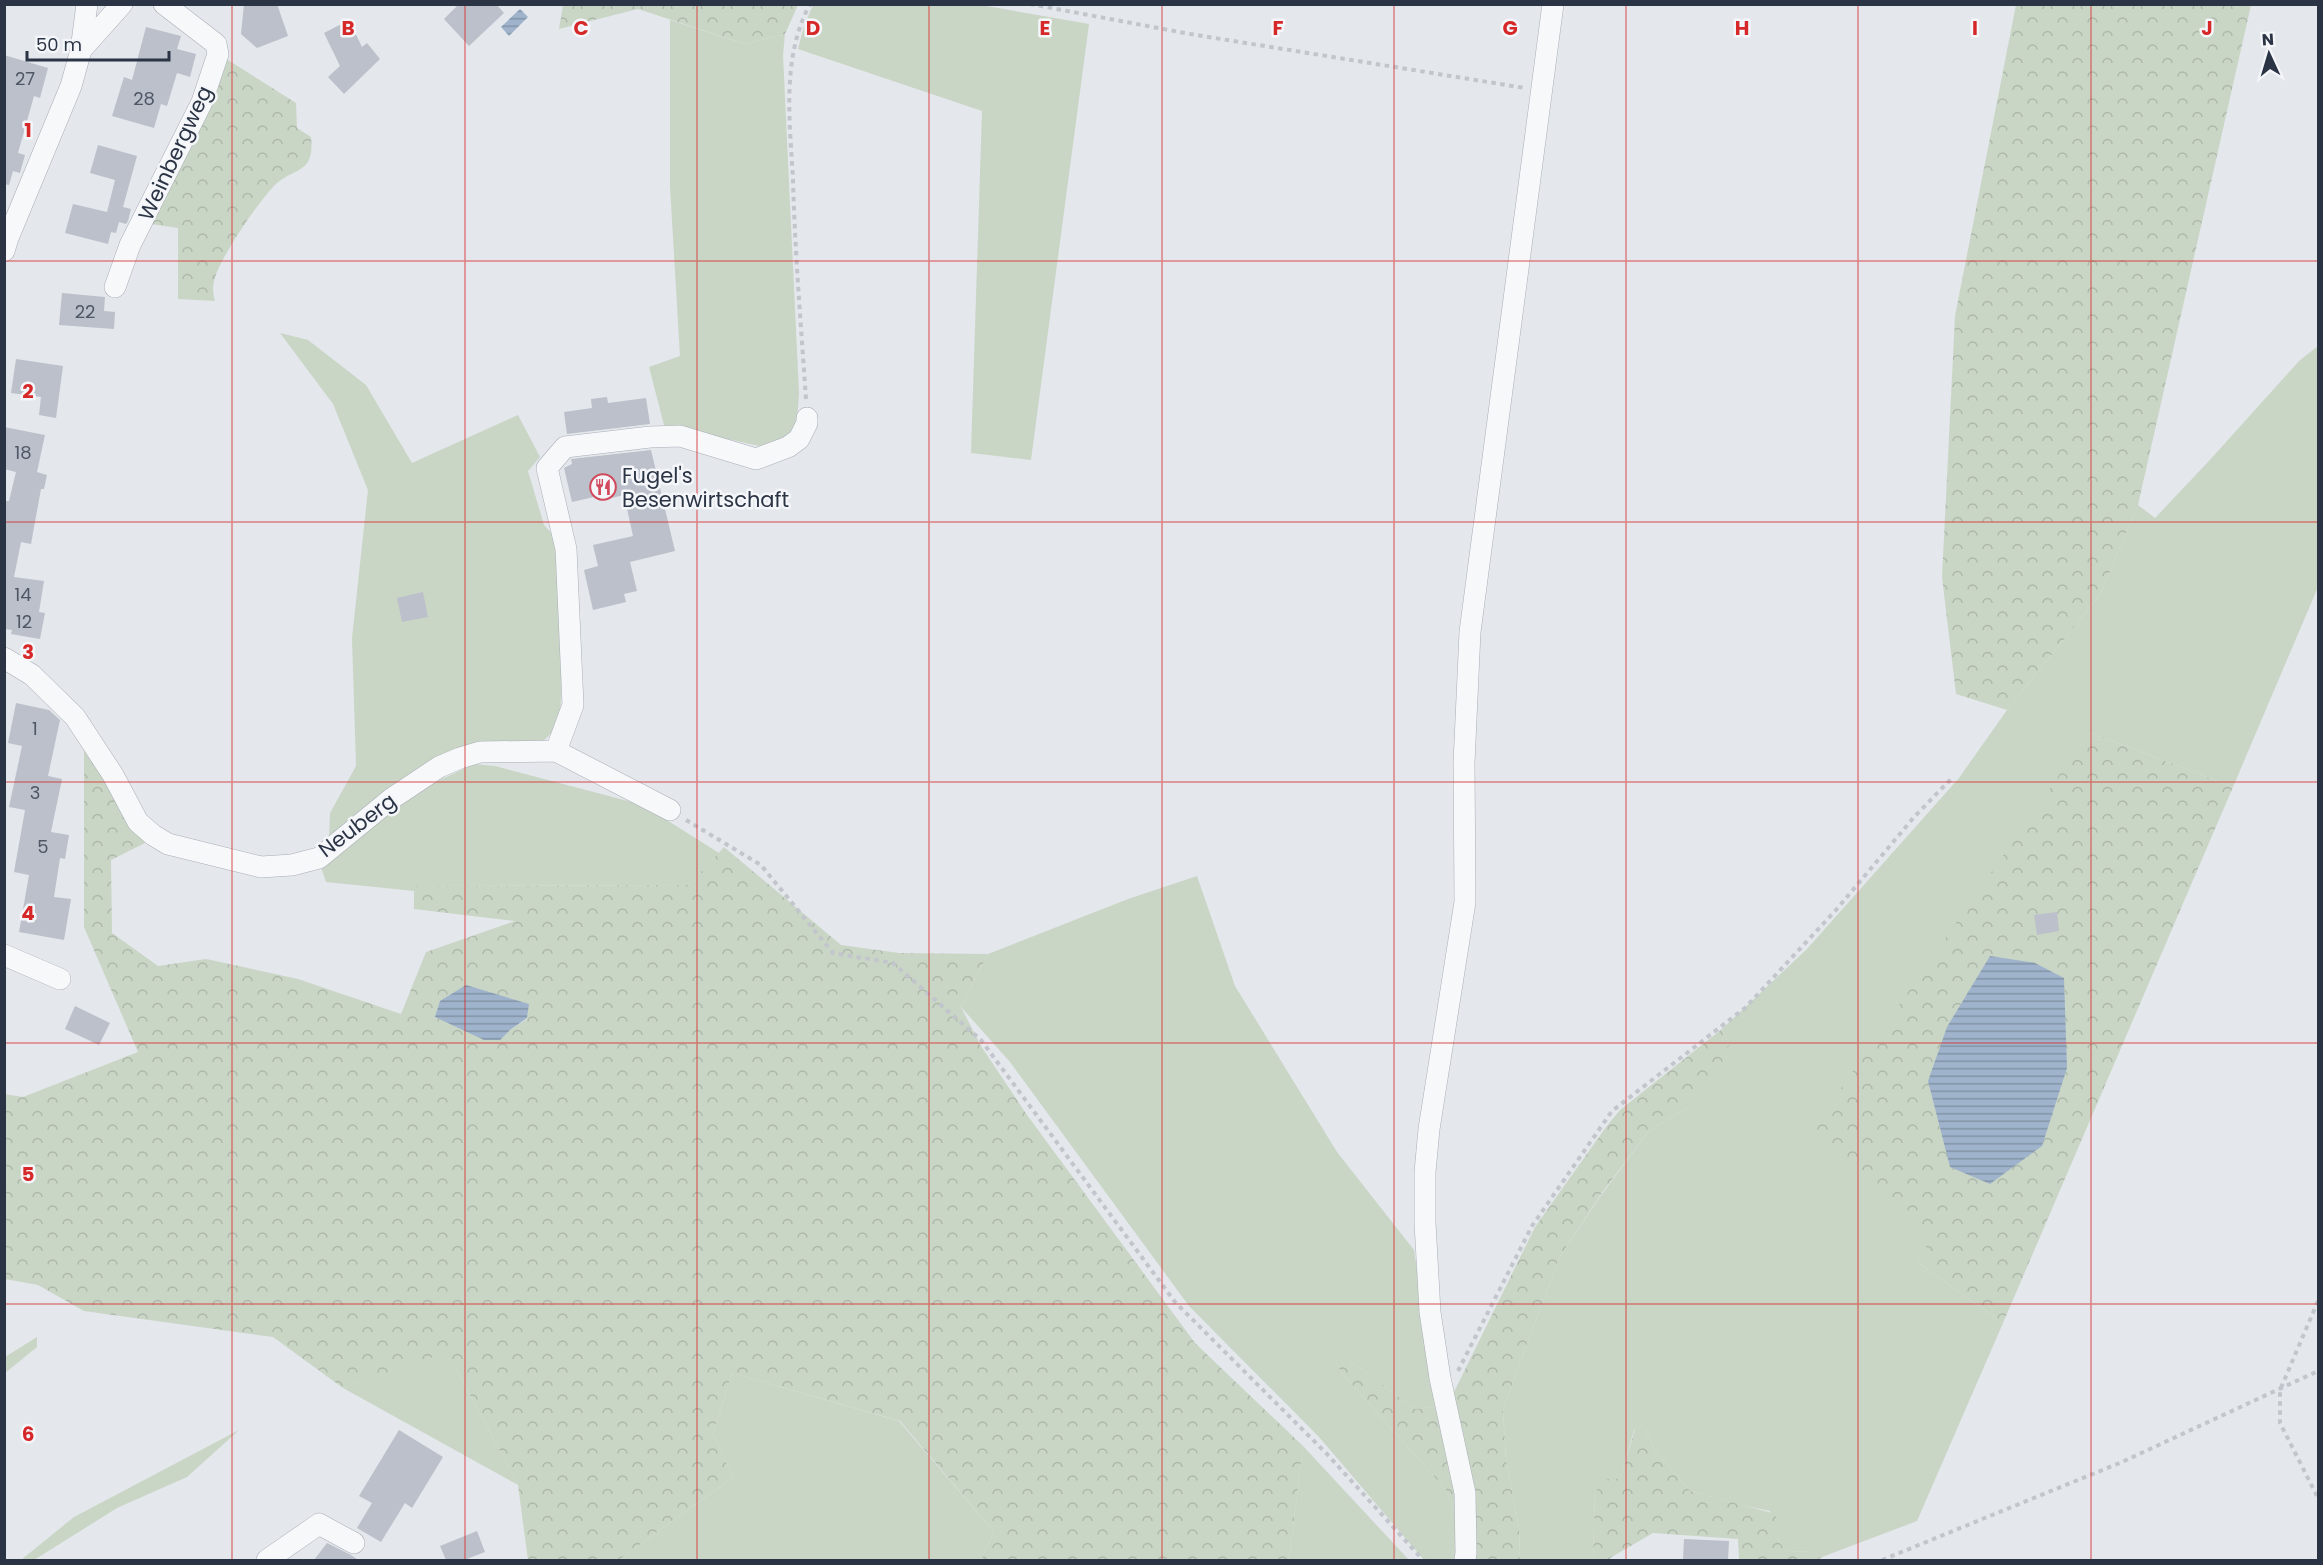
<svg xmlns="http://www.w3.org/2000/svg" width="2323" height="1565" font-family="Poppins,sans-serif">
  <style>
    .grass { fill: #c9d6c5 }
    .forest { fill: url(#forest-crowns); fill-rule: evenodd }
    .water { fill: url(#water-rules) }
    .building { fill: #bbc0ca }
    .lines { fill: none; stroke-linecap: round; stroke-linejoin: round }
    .minor-casing { stroke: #a9aeb7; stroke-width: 22 }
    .path { stroke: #c2c5cb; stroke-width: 4; stroke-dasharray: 4.5 4.5; stroke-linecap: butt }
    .minor { stroke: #f7f8fa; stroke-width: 21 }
    .grid { fill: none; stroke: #d62828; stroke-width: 1.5; stroke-opacity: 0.55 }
    .labels { text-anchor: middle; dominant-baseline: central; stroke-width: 5; stroke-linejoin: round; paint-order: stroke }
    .number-label { font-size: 18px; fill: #4f5766 }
    .street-label { font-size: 21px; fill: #2b3445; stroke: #f4f6f9 }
    .poi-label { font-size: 21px; fill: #2b3445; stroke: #f4f6f9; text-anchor: start }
    .grid-label { font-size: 20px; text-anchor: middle; font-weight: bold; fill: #d62828; stroke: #f4f6f9; stroke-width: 5; stroke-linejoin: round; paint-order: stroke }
  </style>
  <defs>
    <pattern id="forest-crowns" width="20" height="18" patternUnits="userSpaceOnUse" patternTransform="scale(1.5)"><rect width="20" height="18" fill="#c9d6c5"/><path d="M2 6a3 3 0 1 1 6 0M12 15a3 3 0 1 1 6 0" fill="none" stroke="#adb8ab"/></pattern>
    <pattern id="water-rules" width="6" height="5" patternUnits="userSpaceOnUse" patternTransform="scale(1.5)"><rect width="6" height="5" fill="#9fb4cc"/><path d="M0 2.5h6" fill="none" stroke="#8293a7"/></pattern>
  </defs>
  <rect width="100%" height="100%" fill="#e4e7ec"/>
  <g class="grass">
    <path d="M813,5H981L1089,24L1031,460L971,453L982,111L798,49L804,26Z"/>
    <path d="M670,20L745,44L785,34L783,55L799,393C797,422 798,435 769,448L664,425L649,367L680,356L670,187Z"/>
    <path d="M280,333L308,340L366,385L412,463L518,415L540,457L528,471L544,525L566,549L560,725L538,746L476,743L329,840L330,813L356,766L352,638L368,490L333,404Z"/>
    <path d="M2318,346V587L2233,787L2089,732L1930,1242L1917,1262L2003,1323L1917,1521L1822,1557L1810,1551L1787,1552L1778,1540L1770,1511L1741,1505L1690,1491L1654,1449L1643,1423L1634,1430L1620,1479L1595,1492L1593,1560H1520L1519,1527L1506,1460L1503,1409L1559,1258L1599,1198L1648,1132L1690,1106L1729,1045L1722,1029L1807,949L1959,778L2007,710L2100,595L2138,505L2155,518L2208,462L2299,361Z"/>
    <path d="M474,764L495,766L643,805L719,853L689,885L414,886V891L326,882L321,867L406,796Z"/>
    <path d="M1197,876L1235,986L1337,1152L1414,1250L1438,1406L1415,1409L1326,1343L1341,1372L1446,1490L1459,1522L1457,1560H1424L1319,1437L1189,1306L1010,1062L961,1007L988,954L1128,899Z"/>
    <path d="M37,1337V1347L5,1373V1357Z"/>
    <path d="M445,1352L459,1374L518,1485L343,1388Z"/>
    <path d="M732,1373L899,1421L994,1532L981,1560H621L620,1559L733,1477L713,1434Z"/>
    <path d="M239,1430L187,1477L117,1508L34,1560H21L74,1517Z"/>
    <path d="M1303,1446L1409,1560H1289Z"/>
  </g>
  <g class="forest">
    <path d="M563,5V4L798,5L785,34L745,44L638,9L559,29Z"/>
    <path d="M2016,5H2251L2138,505L2100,595L2007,710L1956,694L1942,577L1955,316Z"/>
    <path d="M225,58L296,103L297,128L311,137C315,174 295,167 276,184C260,199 220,258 215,278C212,286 213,293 215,301L178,299V228L151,224Z"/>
    <path d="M2089,732L2233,787L2003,1323L1917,1262L1929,1242L1814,1127Z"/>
    <path d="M84,747L147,842L111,860L112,933L158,966L206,959L298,979L401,1014L426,952L515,921L414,909V886L689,885L724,847L841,945L899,953L988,954L961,1007L981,1046L1027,1115L1195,1343L1303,1446L1289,1560H981L994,1532L900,1421L732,1373L713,1434L733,1477L620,1559L621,1560H528L518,1485L459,1374L445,1353L343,1388L273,1337L84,1311L38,1285L5,1279L4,1094L23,1097L138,1052L84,927ZM528,1004L527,1019L510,1030L499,1040Z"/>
    <path d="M1722,1029L1729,1045L1717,1074L1690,1106L1648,1132L1601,1194L1559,1258L1503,1409L1506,1460L1519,1527L1520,1560H1469L1470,1551L1446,1490L1341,1372L1325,1342L1415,1409L1438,1406L1453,1394L1535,1227L1606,1127L1620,1110Z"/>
    <path d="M1643,1423L1654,1449L1690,1491L1776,1514L1778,1540L1787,1552L1810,1551L1822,1557L1817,1560H1739L1738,1539L1653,1533L1610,1558V1560H1593L1595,1492L1606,1479H1620L1635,1429Z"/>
  </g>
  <g class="water">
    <path d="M520,9L528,17L509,36L501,27Z"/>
    <path d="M1990,956L2035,963L2064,978L2067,1068L2042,1146L1990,1184L1950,1167L1928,1081L1947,1027Z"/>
    <path d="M466,985L529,1004L527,1018L510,1030L500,1040H484L435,1017L440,1001Z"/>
  </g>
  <g class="building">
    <path d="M244,4H277L288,36L257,48L241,34Z"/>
    <path d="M459,4H496L504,13L469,46L444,19Z"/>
    <path d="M349,20L362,47L367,43L380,59L344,94L328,77L340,66L324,33Z"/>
    <path d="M146,27L181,36L177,49L196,54L190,77L177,73L167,106L161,104L154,128L112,116L124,77L132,80Z"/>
    <path d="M4,55L48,68L40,98L34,96L18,153L25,155L20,173L13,171L9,185L4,184Z"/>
    <path d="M98,145L137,156L123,207L131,209L128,221L126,224L119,222L116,233L111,232L108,244L65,233L73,204L107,212L115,180L90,173Z"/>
    <path d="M62,293L105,297L104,311L115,312L114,329L59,325Z"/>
    <path d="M16,359L63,366L56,418L39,415L41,397L11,393Z"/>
    <path d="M607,397L608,403L646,398L650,424L567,434L564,412L592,408L591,399Z"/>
    <path d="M4,427L45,435L37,472L47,475L44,489H41L31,544L21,542L14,577L44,581L39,612L45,613L40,639L11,634L12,630L4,629V501H9L16,472L4,469Z"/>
    <path d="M651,450L675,551L630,562L637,591L624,594L626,602L593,610L584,570L598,566L593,545L633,536L624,495L599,501L598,496L572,502L564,468L572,464L571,459Z"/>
    <path d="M423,592L428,617L402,622L397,598Z"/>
    <path d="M16,703L49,710L60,720L48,776L62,779L51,832L69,835L65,859L60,858L54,897L71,899L64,940L19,932L29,875L14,872L25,810L9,807L22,746L8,743Z"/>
    <path d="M2057,912L2059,931L2037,935L2034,915Z"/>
    <path d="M75,1006L110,1023L99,1045L65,1029Z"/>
    <path d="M399,1430L443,1457L412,1508L405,1503L381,1542L357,1528L372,1503L359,1496Z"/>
    <path d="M477,1531L485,1552L464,1560H446L440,1546Z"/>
    <path d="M1684,1539L1729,1541L1728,1560H1683Z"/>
    <path d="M327,1543L351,1555L358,1560H314Z"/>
  </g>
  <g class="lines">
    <g class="minor-casing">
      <g id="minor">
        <path d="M81,50L122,4"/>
        <path d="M4,251L8,238L71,86L81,50L87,4"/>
        <path d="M115,287L130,245L202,102L218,54L216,44L164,4"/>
        <path d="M4,658L32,675L75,717L113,775L138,822L153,835L168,844L261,867L292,865L319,858L391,799L439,767L460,758L480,752L556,751L670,810"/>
        <path d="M556,751L573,705L566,549L547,468L565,447L650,437L680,436L756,459L788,447L799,439L807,423V418"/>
        <path d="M4,955L60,979"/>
        <path d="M267,1560L319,1524L354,1543"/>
        <path d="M1465,1560L1466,1553L1465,1493L1440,1378L1430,1312L1425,1223V1172L1429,1129L1465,902L1464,763L1470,632L1553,4"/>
      </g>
    </g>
    <g class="path">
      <path d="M1030,4L1190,34L1525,88"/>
      <path d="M806,399C801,326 795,253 793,180C790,122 781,58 810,4"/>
      <path d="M686,820L761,865L833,953L893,963L981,1040L1175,1302L1328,1455L1423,1560"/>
      <path d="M2318,1301L2280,1390V1423L2318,1498"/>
      <path d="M1458,1371L1532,1226L1612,1111L1745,1008L1836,910L1915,816L1952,778"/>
      <path d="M1882,1560L2122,1462L2318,1371"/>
    </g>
    <use href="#minor" class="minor"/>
  </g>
  <path class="grid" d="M232,4V1560M465,4V1560M697,4V1560M929,4V1560M1162,4V1560M1394,4V1560M1626,4V1560M1858,4V1560M2091,4V1560M4,261H2318M4,522H2318M4,782H2318M4,1043H2318M4,1304H2318"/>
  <defs>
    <g id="restaurant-ring" transform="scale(1.35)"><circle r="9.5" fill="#f4f6f9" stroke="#d1495b" stroke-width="1.5"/><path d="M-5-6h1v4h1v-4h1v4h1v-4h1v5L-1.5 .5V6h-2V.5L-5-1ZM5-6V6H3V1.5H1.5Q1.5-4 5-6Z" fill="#d1495b"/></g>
  </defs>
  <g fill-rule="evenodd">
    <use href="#restaurant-ring" x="603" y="487"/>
  </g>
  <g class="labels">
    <g class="number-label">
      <text x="25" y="78">27</text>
      <text x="144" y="98">28</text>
      <text x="85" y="311">22</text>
      <text x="23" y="452">18</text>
      <text x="23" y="594">14</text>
      <text x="24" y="621">12</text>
      <text x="35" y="728">1</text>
      <text x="35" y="792">3</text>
      <text x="43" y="846">5</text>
    </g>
    <g class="street-label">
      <text transform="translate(175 153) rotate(-65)">Weinbergweg</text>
      <text transform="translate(357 825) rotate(-37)">Neuberg</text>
    </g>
    <g class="poi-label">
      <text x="622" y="475">Fugel's<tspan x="622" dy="24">Besenwirtschaft</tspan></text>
    </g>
  </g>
  <g class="grid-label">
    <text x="348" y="35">B</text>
    <text x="581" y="35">C</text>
    <text x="813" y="35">D</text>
    <text x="1045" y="35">E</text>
    <text x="1278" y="35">F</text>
    <text x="1510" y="35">G</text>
    <text x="1742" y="35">H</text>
    <text x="1975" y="35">I</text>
    <text x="2207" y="35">J</text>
    <text x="28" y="137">1</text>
    <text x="28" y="398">2</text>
    <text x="28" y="659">3</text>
    <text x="28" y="920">4</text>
    <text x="28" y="1181">5</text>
    <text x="28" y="1441">6</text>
  </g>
  <rect width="2323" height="1565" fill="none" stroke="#2b3445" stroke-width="12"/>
  <g transform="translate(2269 54) rotate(356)" stroke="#f4f6f9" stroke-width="4.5" paint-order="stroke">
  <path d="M0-4.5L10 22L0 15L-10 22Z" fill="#2b3445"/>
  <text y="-9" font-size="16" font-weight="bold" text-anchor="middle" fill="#2b3445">N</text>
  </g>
  <path d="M27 51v9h142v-9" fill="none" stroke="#2b3445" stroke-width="3"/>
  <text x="36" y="51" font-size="18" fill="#2b3445" stroke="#f4f6f9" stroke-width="4.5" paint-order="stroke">50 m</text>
</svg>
